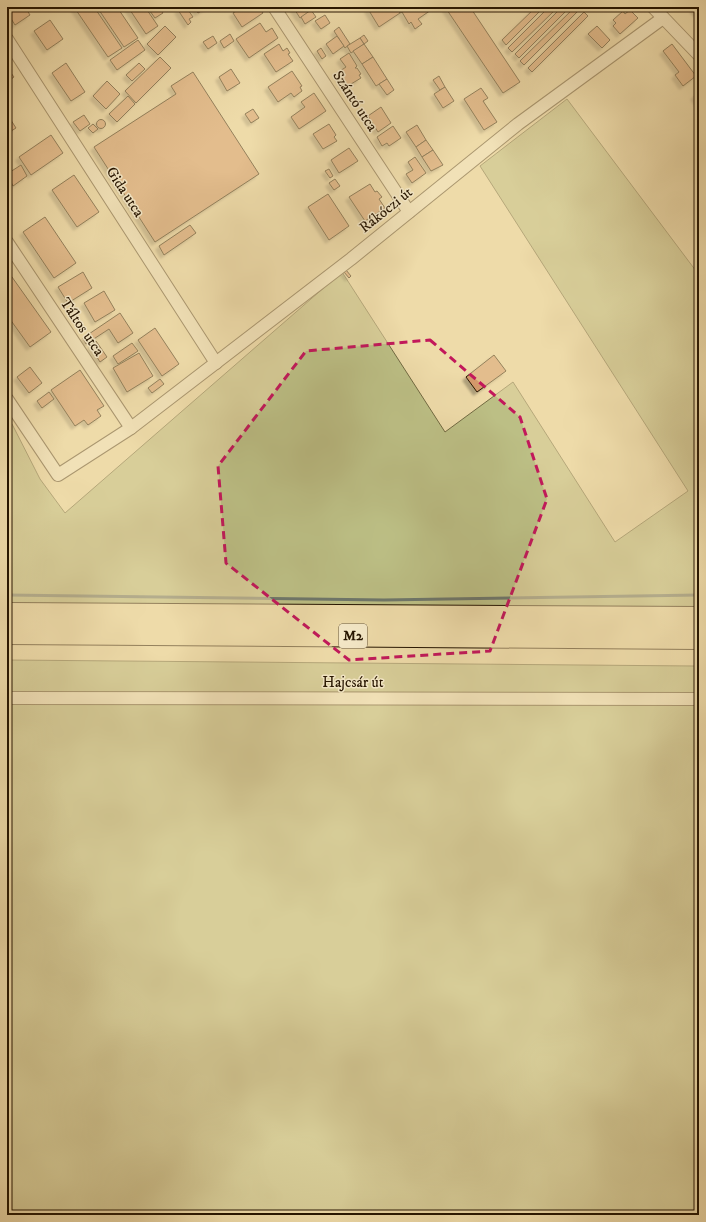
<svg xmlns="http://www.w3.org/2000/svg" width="706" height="1222" font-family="'IM FELL DW Pica',serif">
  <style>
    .green { fill: #bcbf85; stroke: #716a42 }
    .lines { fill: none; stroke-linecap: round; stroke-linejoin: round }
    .stream { stroke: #6e776b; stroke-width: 3 }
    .building { fill: #d59a6c; stroke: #261500; filter: url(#shadow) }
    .street-casing { stroke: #58462a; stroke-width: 14 }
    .highway-casing { stroke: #261500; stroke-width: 24 }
    .street { stroke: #f4e8c7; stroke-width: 12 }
    .highway { stroke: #eedba9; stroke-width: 22 }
    .marked { fill: none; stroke: #c2185b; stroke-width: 3; stroke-dasharray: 8 5; stroke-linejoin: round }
    .labels { text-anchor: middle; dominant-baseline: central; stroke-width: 3; stroke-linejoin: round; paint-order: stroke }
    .shield { fill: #f4e8c7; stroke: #64543c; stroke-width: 1 }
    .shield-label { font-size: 14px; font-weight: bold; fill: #261500 }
    .street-label { font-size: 15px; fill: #261500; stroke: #f4e8c7 }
  </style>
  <defs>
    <filter id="shadow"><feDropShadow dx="-3.5" dy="3.5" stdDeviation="1" flood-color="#0004"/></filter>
  </defs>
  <rect width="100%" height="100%" fill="#eedba9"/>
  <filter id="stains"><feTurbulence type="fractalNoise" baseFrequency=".005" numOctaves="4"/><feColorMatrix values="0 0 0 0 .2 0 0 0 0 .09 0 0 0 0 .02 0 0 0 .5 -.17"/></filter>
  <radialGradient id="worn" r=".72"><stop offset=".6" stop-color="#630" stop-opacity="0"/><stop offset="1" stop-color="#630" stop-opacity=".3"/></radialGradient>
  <g class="green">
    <path d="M567,99L699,275V610L7,603V429L12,424L40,479L65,513L342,272L445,432L513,382L615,542L688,491L480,166Z"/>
    <path d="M7,660L694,666L699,669V1215H7Z"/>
  </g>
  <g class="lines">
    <path class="stream" d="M7,595L384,600L699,595"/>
  </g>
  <g class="building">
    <path d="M7,7H25L30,15L15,25L7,12Z"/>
    <path d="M74,7H94L122,48L108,57Z"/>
    <path d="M97,7H117L138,38L124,47Z"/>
    <path d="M128,7H145L158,26L146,34Z"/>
    <path d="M147,7H159L163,13L155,18Z"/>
    <path d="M183,7H186L193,17L189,19L191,22L188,25L178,10Z"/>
    <path d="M194,7H208L198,13Z"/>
    <path d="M239,7H259L263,13L242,27L233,13L240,9Z"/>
    <path d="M293,7H311L313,10L300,18Z"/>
    <path d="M370,7H396L400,13L379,27L368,9Z"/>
    <path d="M400,7H429L431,10L418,19L422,24L415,29L411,22L409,24L402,12L400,13L397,9Z"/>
    <path d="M445,7H470L520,82L503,93Z"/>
    <path d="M536,7H544L506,45L502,40Z"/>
    <path d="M549,7H558L512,52L508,48Z"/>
    <path d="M562,7H570L519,58L515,54Z"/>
    <path d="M575,7L580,9L524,65L520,61Z"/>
    <path d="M695,7H699V15L693,9Z"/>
    <path d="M311,10L316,17L305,24L301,17Z"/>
    <path d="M630,10L638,18L620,34L613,26L616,23L613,20L623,11L625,14Z"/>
    <path d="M584,12L588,16L532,72L528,68Z"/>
    <path d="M325,15L330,23L321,29L315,21Z"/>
    <path d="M50,20L63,39L47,50L34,31Z"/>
    <path d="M260,23L266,32L272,28L278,38L249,58L236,39Z"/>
    <path d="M165,26L176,37L158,55L147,44Z"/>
    <path d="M597,26L610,40L602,48L588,34Z"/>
    <path d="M339,27L350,44L345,48L334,31Z"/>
    <path d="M230,34L234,41L224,48L220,41Z"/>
    <path d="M364,35L368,41L364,44L360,38Z"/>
    <path d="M213,36L217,43L208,49L203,42Z"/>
    <path d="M337,36L344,46L333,54L326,44Z"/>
    <path d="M360,38L364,44L351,53L347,46Z"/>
    <path d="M138,40L145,50L117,70L110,60Z"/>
    <path d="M279,44L283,51L287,48L290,53L288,54L293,61L276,72L264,54Z"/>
    <path d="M364,44L373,57L362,64L353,51Z"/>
    <path d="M672,44L696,76L683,86L675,75L679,72L663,51Z"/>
    <path d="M321,48L326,56L322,59L317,51Z"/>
    <path d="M349,53L357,66L355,68H357L361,74L359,75L361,78L346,87L337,73L346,67L340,59Z"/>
    <path d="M160,57L171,68L136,103L125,91Z"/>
    <path d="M373,57L387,79L376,86L362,64Z"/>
    <path d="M66,63L85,92L71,101L52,73Z"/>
    <path d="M139,63L145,69L132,81L126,75Z"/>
    <path d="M7,68L14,77L7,82Z"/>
    <path d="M231,69L240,83L227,91L219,77Z"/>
    <path d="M292,71L302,86L300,87L302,91L294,97L291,93L278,102L268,87Z"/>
    <path d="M193,72L259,174L155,242L94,147L176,94L171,86Z"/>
    <path d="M439,76L445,87L440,90L433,80Z"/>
    <path d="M387,79L394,90L387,95L379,84Z"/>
    <path d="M107,81L120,94L106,109L93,96Z"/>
    <path d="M445,87L454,101L443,108L434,94Z"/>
    <path d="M481,88L488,98L483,101L497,122L484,130L464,99Z"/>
    <path d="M699,92V103L694,96Z"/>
    <path d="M314,93L326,111L299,129L291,117L305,107L301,102Z"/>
    <path d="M128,96L135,104L117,122L109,114Z"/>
    <path d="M381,107L391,123L378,132L368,116Z"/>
    <path d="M253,109L259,118L251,123L245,114Z"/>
    <path d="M7,114L16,128L8,133L7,132Z"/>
    <path d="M84,115L90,124L80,131L73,122Z"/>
    <circle cx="101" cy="124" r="4.5"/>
    <path d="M93,124L98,129L93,133L88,128Z"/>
    <path d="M329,124L336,135L334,137L337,141L323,149L313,134Z"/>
    <path d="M417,125L426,140L416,147L406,132Z"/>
    <path d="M393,126L401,138L389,146L387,143L382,146L377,137Z"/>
    <path d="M51,135L63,153L31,175L19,157Z"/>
    <path d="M426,140L433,150L422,157L416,147Z"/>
    <path d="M349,148L358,161L339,173L331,160Z"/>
    <path d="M433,150L443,165L431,171L422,157Z"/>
    <path d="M415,157L426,173L412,183L406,174L413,170L408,162Z"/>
    <path d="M21,165L27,176L13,186L7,174Z"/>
    <path d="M329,169L333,176L330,178L325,171Z"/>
    <path d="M74,175L99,212L77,227L52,190Z"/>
    <path d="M335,179L340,186L334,190L329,183Z"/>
    <path d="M370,184L375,192L377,191L382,197L379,199L385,208L365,221L349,197Z"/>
    <path d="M328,194L349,226L329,240L308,207Z"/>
    <path d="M45,217L76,263L54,278L23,232Z"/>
    <path d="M190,225L196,233L164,255L159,246Z"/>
    <path d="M7,270L51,332L30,347L7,315Z"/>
    <path d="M346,270L351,276L349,278L344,272Z"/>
    <path d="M83,272L92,288L68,303L58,287Z"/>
    <path d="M104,291L115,310L95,322L84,303Z"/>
    <path d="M120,313L133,333L118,343L109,329L86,344L83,338Z"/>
    <path d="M155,328L179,364L162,376L138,340Z"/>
    <path d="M96,341L107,357L100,362L90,346Z"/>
    <path d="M132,343L138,351L118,364L113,356Z"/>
    <path d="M139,353L153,376L127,392L113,368Z"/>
    <path d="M494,355L506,371L477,392L466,377Z"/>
    <path d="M30,367L42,383L29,393L17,377Z"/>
    <path d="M80,370L104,406L97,410L101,416L88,425L84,420L75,426L51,390Z"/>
    <path d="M160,379L164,384L152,393L148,388Z"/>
    <path d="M49,392L54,399L42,408L37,401Z"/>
  </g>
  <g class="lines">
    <g class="street-casing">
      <g id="street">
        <path d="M274,7L409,212"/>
        <path d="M653,7L699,55"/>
        <path d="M7,39L216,363"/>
        <path d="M7,242L131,428"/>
        <path d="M7,399L58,475L131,428L351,259L518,124L663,18"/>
        <path d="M7,698L699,699"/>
      </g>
    </g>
    <g class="highway-casing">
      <g id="highway">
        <path d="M7,614L699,618"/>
        <path d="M7,633L699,638"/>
      </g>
    </g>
    <use href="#street" class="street"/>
    <use href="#highway" class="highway"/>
  </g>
  <path d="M0 0H706V1222H0ZM430,340L520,417L547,499L490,651L349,660L226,563L218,466L306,351Z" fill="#eedba9" fill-opacity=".55" fill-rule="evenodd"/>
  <path class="marked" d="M430,340L520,417L547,499L490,651L349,660L226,563L218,466L306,351Z"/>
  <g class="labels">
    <rect class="shield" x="339" y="624" width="28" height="24" rx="3"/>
    <g class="shield-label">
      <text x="353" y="636">M2</text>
    </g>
    <g class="street-label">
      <text transform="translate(355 101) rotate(57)">Szántó utca</text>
      <text transform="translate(125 192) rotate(57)">Gida utca</text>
      <text transform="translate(386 210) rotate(-39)">Rákóczi út</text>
      <text transform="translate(82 327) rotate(56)">Táltos utca</text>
      <text x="353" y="682">Hajcsár út</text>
    </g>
  </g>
  <rect width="706" height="1222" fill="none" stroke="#eedba9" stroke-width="24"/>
  <rect x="8" y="8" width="690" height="1206" fill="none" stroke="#261500" stroke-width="2"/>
  <rect x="12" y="12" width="682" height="1198" fill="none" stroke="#261500"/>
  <rect width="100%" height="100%" filter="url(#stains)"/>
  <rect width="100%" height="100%" fill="url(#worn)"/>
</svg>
